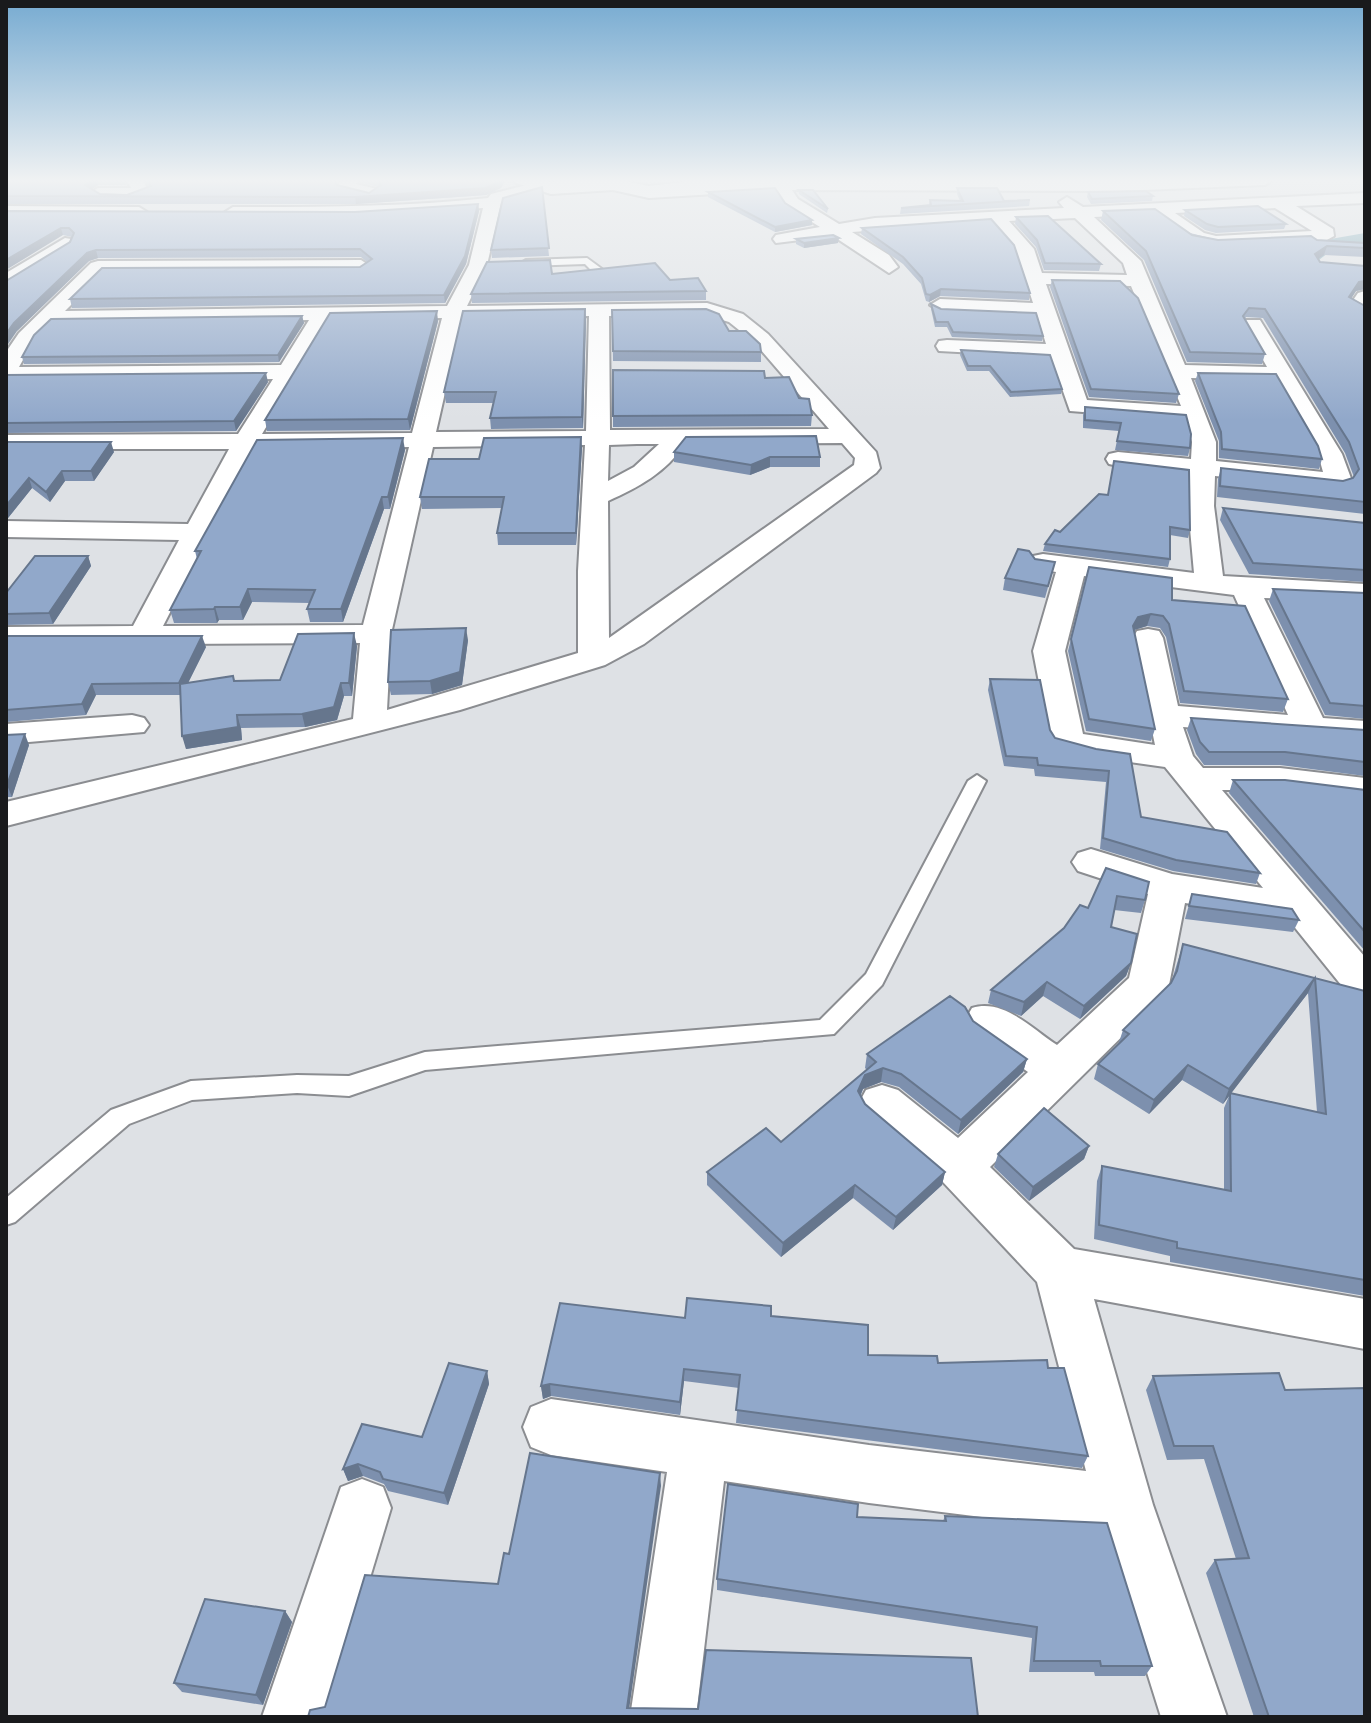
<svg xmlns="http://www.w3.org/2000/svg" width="1371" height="1723" font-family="'Roboto Serif',serif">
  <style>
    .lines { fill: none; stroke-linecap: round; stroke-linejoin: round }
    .canal { fill: #6d9dae; fill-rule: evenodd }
    .service-casing { stroke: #8b8d91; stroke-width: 4 }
    .minor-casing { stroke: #8b8d91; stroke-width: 4 }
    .tertiary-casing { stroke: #8b8d91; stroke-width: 4 }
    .service { fill: #fff; fill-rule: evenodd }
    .minor { fill: #fff; fill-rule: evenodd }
    .tertiary { fill: #fff; fill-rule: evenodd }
    .wall { fill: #7d90ae; fill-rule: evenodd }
    .shaded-wall { fill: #66768d }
    .building { fill: #91a8ca; stroke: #66768d; stroke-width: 2 }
  </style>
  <rect width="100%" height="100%" fill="#dee1e5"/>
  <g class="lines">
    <path class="canal" d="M1365,233V245L1332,250L1307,269L1300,271L1290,265L1319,241Z"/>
    <g class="service-casing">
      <g id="service">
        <path d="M587,258L602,269V273H594L585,264L526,266L521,263L526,260Z"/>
        <path d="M977,775L986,781L882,985L834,1034L425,1070L349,1096L297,1093L192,1100L129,1124L15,1222L6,1225V1198L111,1110L191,1081L297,1075L349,1076L425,1052L820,1020L866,974L968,781Z"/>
      </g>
    </g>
    <g class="minor-casing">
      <g id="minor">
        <path d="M126,179H142L150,193C139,202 101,202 90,193L98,188H131Z"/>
        <path d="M343,179H360L356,184L377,189L379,192L371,197L339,189L337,186Z"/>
        <path d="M780,179L786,181L798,199L839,224L875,218L1064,208L1059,202L1067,197L1083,207L1365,193V203L1296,206L1333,229L1334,236L1325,241L1216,246L1192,241L1154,214L1094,217L1141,261L1185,365L1267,367L1243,324L1246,320H1260L1342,454L1352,481L1348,486L1339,489L1215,476L1214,506L1223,576L1365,584V602L1264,598L1323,718L1365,721V741L1183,727L1193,756L1203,768H1280L1365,778V800L1280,790H1222L1365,957V1001L1350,996L1288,919L1185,903L1169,985L1163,996L990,1167L1074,1249L1365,1299V1349L1094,1299L1153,1505L1227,1717H1161L1103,1532L869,1503L724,1481L696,1717H630L667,1472L551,1455L531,1447L523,1427L531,1407L551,1399L869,1445L1086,1471L1037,1282L942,1181L866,1116L859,1103L866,1090L882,1085L898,1090L958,1138L1028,1072L972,1032L965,1020L972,1008C1003,998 1031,1028 1057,1045L1129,978L1148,894L1078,871L1072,862L1078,853L1091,849L1172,874L1263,888L1165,767L1094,757L1055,747L1050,740L1033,651L1056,572L1033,568L1029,562L1033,556L1043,554L1194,573L1188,506L1190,474L1118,466L1109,464L1106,459L1109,454L1118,452L1191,459L1192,442L1186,420L1070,411L1051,357L939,351L936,346L939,341L947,340L1046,344L1037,315L940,311L930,305L940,299L1033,303L1016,250L991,222L852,232L889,255L898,267L889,273L833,236L776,243L773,239L776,235L820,227L786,206L772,184ZM1275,208L1312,231L1216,236L1204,233L1175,213ZM1075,218L1123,263L1127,275L1042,273L1034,249L1009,221ZM1046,284L1131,286L1181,406L1087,400ZM1191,378L1275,380L1318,454L1323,472L1216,461V442ZM1084,576L1234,595L1288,715L1178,706L1163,638L1159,631L1148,629L1137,631L1133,638L1155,745L1083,734L1065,651Z"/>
        <path d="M542,181L550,186L548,189L501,203L487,265L467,306L707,303L743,314L768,334L876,452L880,468L876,473L644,644L605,665L460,710L6,826V802L353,719L360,643L6,645V627L133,626L179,540L6,537V521L188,524L229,449H6V435L238,434L273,379L6,381V352L19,333L91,263L98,261L361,260L370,266L361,272L103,273L65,311L447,306L469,265L483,208L395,215L233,217L225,212L233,207C318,207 403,207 488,198L491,194ZM706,315L729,322L754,342L829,429L610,430L609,316ZM589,316L586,431L436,432L462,318ZM442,318L412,433L262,434L330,320ZM309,320L281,365L19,367L34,340L52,323ZM842,443L855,458L854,465L609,638L608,501C639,487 665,473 685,444ZM637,444H659L634,467L608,481L609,445ZM585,445L578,571V653L387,710L391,634L433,447ZM409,447L363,625L163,626L254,449Z"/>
        <path d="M6,206L139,207L147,212L139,217L6,216Z"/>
        <path d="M65,238L71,239L74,243L71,247L6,287V273Z"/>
        <path d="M1365,291V315L1349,306L1358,293Z"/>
        <path d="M132,715L144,718L149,725L144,732L6,744V724Z"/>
        <path d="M362,1479L383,1487L391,1508L328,1717H262L341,1487Z"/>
      </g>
    </g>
    <g class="tertiary-casing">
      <path id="tertiary" d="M513,179L552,182L616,179L649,186L706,179H1274L1265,185L1119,191L780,190L649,198L613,190L551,194L516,183Z"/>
    </g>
    <use href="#service" class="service"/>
    <use href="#minor" class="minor"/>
    <use href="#tertiary" class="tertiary"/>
  </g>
  <g class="wall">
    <path d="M6,179H124L126,185H98L92,189L100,194L127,195L149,187L144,179H340L336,183L337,185L369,193L378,187L361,182V179H506L501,188L486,195L356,204H6Z"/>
    <path d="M542,187L549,256L492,258L491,250Z"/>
    <path d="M957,188L1004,201L1030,200L1029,206L900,214L901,208L929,205L930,200L960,201L957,194Z"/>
    <path d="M799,190L828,209L827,213L799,194Z"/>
    <path d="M708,192L785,203L812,220V225L775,232L708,197Z"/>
    <path d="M1088,192L1153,196L1152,201L1091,204L1087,197Z"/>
    <path d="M478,204L479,211L466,264L445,303L72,308L70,299L360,267L367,262L361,257L98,258L89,261L17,331L72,237L63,235L6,211L355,212Z"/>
    <path d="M1185,210L1286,224L1284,229L1216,233L1205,230L1184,216Z"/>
    <path d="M1103,211L1218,240H1317L1365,243V257L1324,255L1318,259L1320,262L1365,266V289L1356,291L1351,298L1365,306V514L1217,497L1218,479L1221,468L1343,481L1354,477L1345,453L1263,318L1246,317L1245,319L1265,354L1262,364L1187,362L1144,260L1101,220Z"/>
    <path d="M1016,217L1101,264L1099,271L1044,270L1036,247L1015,224Z"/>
    <path d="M862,228L1030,293L1029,300L940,296L929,302L926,301L921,284L903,264L861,234Z"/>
    <path d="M796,239L838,243L804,248L796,244Z"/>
    <path d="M552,274L670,280L706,291V300L472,303L471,294Z"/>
    <path d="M1052,280L1179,394L1176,403L1089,397L1050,287Z"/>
    <path d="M931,304L941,309L1043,336L1042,341L952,337L947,327H935L931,309Z"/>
    <path d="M612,310L729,331L761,352V362L613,361Z"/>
    <path d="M302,316L304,323L279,362L24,364L22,357Z"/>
    <path d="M586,319L583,428L491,429L490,418L493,403H446L444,392Z"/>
    <path d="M438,321L410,430L267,431L265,420Z"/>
    <path d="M961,350L1062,389L1061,394L1010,397L989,371H967L960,355Z"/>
    <path d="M613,370L765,378L799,398L812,415L811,426L613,427Z"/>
    <path d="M1198,373L1322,459L1319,469L1219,458V441L1195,381Z"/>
    <path d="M6,375L268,382L236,431L6,433Z"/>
    <path d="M1085,407L1190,448L1188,456L1115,450L1119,431L1083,428V415Z"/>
    <path d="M6,442L114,452L94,481H65L50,502L32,488L8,518H6Z"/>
    <path d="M582,448L576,545H498L497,533L502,508L422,509L420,497L479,459Z"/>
    <path d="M405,450L390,509H384L343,622H310L307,609L310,603L252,602L243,620H219L217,623H174L170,610L197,559L195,551Z"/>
    <path d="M674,452L820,457V467H770L750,475L674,462Z"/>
    <path d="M1099,494L1190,530L1188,538L1170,535V559L1168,567L1043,551L1045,544L1060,532Z"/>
    <path d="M1223,508L1365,523V582L1249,574L1220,520Z"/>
    <path d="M88,556L91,566L53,624L6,625V593Z"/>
    <path d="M1035,559L1055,562L1045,598L1003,590L1005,578Z"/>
    <path d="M1089,567L1172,600L1288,699L1283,712L1180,703L1166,637L1160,628L1147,626L1134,630L1155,729L1151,741L1086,731L1068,651Z"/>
    <path d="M1273,589L1365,593V719L1325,715L1269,601Z"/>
    <path d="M6,636L206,647L188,683L233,676L235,681L280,680L357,646L352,696H344L337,720L305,727L241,728L242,740L186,749L180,695H96L86,715L6,722Z"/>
    <path d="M468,640L462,685L432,694L391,695L388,682Z"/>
    <path d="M990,679L1050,730L1055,738L1096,749L1141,817L1260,873L1256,884L1173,871L1100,849L1106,782L1035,776L1034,769L1004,766L988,690Z"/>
    <path d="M1191,718L1365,730V776L1280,765H1204L1196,754L1187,730Z"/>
    <path d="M6,735L29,745L12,797H6Z"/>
    <path d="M1233,780L1365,790V951L1229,793Z"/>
    <path d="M1106,868L1145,900L1141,913L1114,910L1111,927L1131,963L1126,976L1080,1019L1043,996L1021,1016L988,1003L991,990L1088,908Z"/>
    <path d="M1192,894L1299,920L1293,932L1185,919Z"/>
    <path d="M1183,944L1365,991V1296L1170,1262V1256L1094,1239L1097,1181L1102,1166L1224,1190V1108L1229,1096L1223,1104L1182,1080L1149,1114L1094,1079L1098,1064L1118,1045L1123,1030L1171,983ZM1308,993L1317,1112L1231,1093Z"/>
    <path d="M973,1021L1027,1059L1023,1072L958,1134L899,1087L881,1082L863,1089L861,1095L865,1104L945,1172L942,1185L893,1230L853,1198L781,1257L707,1185V1172L781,1142L867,1070L865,1068L867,1054Z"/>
    <path d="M1089,1146L1084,1159L1029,1201L994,1167L998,1154Z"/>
    <path d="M771,1316L868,1355L938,1363L1048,1368L1088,1456L1082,1468L736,1423L739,1388L684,1381L680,1415L551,1396L543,1399L541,1386L685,1318Z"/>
    <path d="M487,1371L489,1384L448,1505L388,1491L384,1484L363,1476L348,1481L343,1469L422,1437Z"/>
    <path d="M1279,1373L1365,1717H1254L1206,1573L1215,1560L1236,1559L1204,1459L1167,1460L1146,1390L1153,1376Z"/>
    <path d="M945,1516L1152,1666L1145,1676H1095L1094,1672H1029L1032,1638L717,1590V1579L857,1517L943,1521Z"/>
    <path d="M285,1611L292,1622L263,1705L182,1692L174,1683Z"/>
  </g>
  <g class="shaded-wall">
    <path d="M94,179H96L98,185L87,192L85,185Z"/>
    <path d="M501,179H506L501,188L486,195L356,204L355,197Z"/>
    <path d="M478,204L479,211L466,264L445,303L444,295Z"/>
    <path d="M812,220V225L775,232V227Z"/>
    <path d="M61,228L63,235L6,270V260Z"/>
    <path d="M839,238L838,243L804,248V243Z"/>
    <path d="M1327,246L1324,255L1312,263L1315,254Z"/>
    <path d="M96,250L98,258L89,261L17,331L6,347V334L14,323L87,253Z"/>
    <path d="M1365,281V289L1356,291L1346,307L1349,297L1359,282Z"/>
    <path d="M941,289L940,296L929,302L930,295Z"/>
    <path d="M585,309L586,319L583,428L582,417Z"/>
    <path d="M437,311L438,321L410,430L408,419Z"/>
    <path d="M302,316L304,323L279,362L278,355Z"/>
    <path d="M266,373L268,382L236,431L234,421Z"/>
    <path d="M581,437L582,448L576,545V533Z"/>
    <path d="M403,438L405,450L390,509L388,497Z"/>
    <path d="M111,442L114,452L94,481L91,471Z"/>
    <path d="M770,457V467L750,475L751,465Z"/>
    <path d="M62,471L65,481L50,502L46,492Z"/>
    <path d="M29,478L32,488L8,518H6V506Z"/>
    <path d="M382,497L384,509L343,622L341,609Z"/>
    <path d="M88,556L91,566L53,624L49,613Z"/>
    <path d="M248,589L252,602L243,620L240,607Z"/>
    <path d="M215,607L219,620L217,623L214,609Z"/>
    <path d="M1151,614L1147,626L1134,630L1133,626L1138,617Z"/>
    <path d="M466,628L468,640L462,685L432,694L430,681Z"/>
    <path d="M354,633L357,646L352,696L349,683Z"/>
    <path d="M202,636L206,647L182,695L179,683Z"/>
    <path d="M341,683L344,696L337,720L305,727L302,714Z"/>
    <path d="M92,684L96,695L86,715L82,704Z"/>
    <path d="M237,715L241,728L242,740L186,749L182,736Z"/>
    <path d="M25,734L29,745L12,797L7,785Z"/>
    <path d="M1131,963L1126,976L1080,1019L1084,1006Z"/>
    <path d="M1315,978L1308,993L1223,1104L1229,1089Z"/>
    <path d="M1047,982L1043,996L1021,1016L1024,1002Z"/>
    <path d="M1027,1059L1023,1072L958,1134L961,1120Z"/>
    <path d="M1188,1065L1182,1080L1149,1114L1154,1100Z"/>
    <path d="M883,1068L881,1082L863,1089L856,1104L858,1091L865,1075Z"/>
    <path d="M1089,1146L1084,1159L1029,1201L1033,1187Z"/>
    <path d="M945,1172L942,1185L893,1230L896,1217Z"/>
    <path d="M855,1185L853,1198L781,1257L783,1243Z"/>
    <path d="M684,1369V1381L680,1415V1402Z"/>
    <path d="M487,1371L489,1384L448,1505L444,1493Z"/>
    <path d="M550,1384L551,1396L543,1399L541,1386Z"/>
    <path d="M358,1464L363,1476L348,1481L343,1469Z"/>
    <path d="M660,1473L661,1486L628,1717L627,1708Z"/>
    <path d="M285,1611L292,1622L263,1705L256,1695Z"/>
  </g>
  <g class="building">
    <path d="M6,179H94L85,185L100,194L127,195L151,186L147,179H333L337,185L369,193L381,185L377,179H501L500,181L486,188L355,197L6,196Z"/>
    <path d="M542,187L549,248L491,250L503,198Z"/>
    <path d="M775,188L785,203L812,220L775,227L708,192Z"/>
    <path d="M957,188H997L1004,201L1030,200L901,208L931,205L930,200L963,201Z"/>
    <path d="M799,190H813L828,209Z"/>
    <path d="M1146,191L1153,196L1092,199L1088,192Z"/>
    <path d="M478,204L465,256L444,295L70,299L102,268L360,267L372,259L360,249L96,250L87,253L14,323L6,334V281L70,242L74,233L69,228H61L6,260V211L355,212Z"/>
    <path d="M1258,206L1286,224L1218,227L1207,224L1185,210Z"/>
    <path d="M1155,209L1192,235L1218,240L1311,236L1317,240L1365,243V248L1327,246L1315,254L1320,262L1365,266V281L1359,282L1349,297L1365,306V502L1220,486L1221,468L1343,481L1353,478L1359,469L1349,442L1265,309L1249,308L1243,316L1265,354L1190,352L1146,251L1103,211Z"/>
    <path d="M1048,216L1101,264L1045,263L1037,240L1016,217Z"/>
    <path d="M991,219L1014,245L1030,293L941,289L930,295L926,294L922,278L903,257L862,228Z"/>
    <path d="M833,235L839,238L804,243L796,239Z"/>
    <path d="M550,260L552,274L655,263L670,280L698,278L706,291L471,294L487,262Z"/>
    <path d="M1052,280L1120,281L1138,298L1179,394L1091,389Z"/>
    <path d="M931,304L941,309L1036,313L1043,336L953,332L948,322H936Z"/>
    <path d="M585,309L582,417L490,418L496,392H444L463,311Z"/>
    <path d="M706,309L719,314L729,331H746L760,344L761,352L613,351L612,310Z"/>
    <path d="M437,311L408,419L265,420L330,313Z"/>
    <path d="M302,316L278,355L22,357L34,335L51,319Z"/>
    <path d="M961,350L1050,355L1062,389L1011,392L990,366H968Z"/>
    <path d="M613,370L764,371L765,378L789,377L799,398L809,399L812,415L613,416Z"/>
    <path d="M266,373L234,421L6,423V375Z"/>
    <path d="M1198,373L1276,374L1318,446L1322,459L1222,449L1221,432Z"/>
    <path d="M1085,407L1186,415L1191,434L1190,448L1117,441L1121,423L1085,420Z"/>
    <path d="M816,436L820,457H770L751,465L674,452L686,437Z"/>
    <path d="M581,437L576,533H497L504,497H420L429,459H479L484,438Z"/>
    <path d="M403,438L388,497H382L341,609H307L315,590L248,589L240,607H215L214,609L170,610L201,551H195L257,440Z"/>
    <path d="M6,442H111L91,471H62L46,492L29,478L6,506Z"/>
    <path d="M1114,461L1189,470L1190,530L1170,527V559L1045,544L1055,530L1060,532L1099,494L1108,495Z"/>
    <path d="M1223,508L1365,523V570L1253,563Z"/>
    <path d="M1018,549L1029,551L1035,559L1055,562L1048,586L1005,578Z"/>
    <path d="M35,556H88L49,613L6,614V593Z"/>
    <path d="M1089,567L1172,578V600L1245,606L1288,699L1184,691L1169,624L1163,616L1151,614L1138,617L1133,626L1155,729L1089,719L1071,639Z"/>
    <path d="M1273,589L1365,593V706L1330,703Z"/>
    <path d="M466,628L460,672L430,681L388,682L391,630Z"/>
    <path d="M354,633L349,683H341L334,707L302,714L237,715L238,727L182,736L180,684L233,676L234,681L280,680L298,634Z"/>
    <path d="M6,636H202L179,683L92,684L82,704L6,710Z"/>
    <path d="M990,679L1040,680L1050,730L1055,738L1096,749L1130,754L1141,817L1227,832L1260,873L1176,860L1103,838L1109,771L1038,765L1037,758L1006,756Z"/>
    <path d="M1191,718L1365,730V762L1285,752H1209L1200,742Z"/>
    <path d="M25,734L7,785H6V735Z"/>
    <path d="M1233,780H1285L1365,790V932Z"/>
    <path d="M1106,868L1149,882L1145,900L1117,896L1111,927L1137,934L1131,963L1084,1006L1047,982L1024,1002L991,990L1064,928L1080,905L1088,908Z"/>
    <path d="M1192,894L1292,909L1299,920L1189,906Z"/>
    <path d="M1183,944L1365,991V1280L1177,1248V1242L1099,1225L1102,1166L1231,1191L1230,1093L1326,1114L1315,978L1229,1089L1188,1065L1154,1100L1098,1064L1129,1034L1123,1030L1171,983L1177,971Z"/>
    <path d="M950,996L965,1007L973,1021L1027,1059L961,1120L901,1074L883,1068L865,1075L858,1091L865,1104L945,1172L896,1217L855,1185L783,1243L707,1172L766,1128L781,1142L876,1062L867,1054Z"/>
    <path d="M1044,1108L1089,1146L1033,1187L998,1154Z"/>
    <path d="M687,1298L771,1306V1316L868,1325V1355L937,1356L938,1363L1047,1360L1048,1368H1064L1088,1456L736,1410L740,1375L684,1369L680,1402L550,1384L541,1386L560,1303L685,1318Z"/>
    <path d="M449,1363L487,1371L444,1493L383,1479L380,1472L358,1464L343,1469L362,1424L422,1437Z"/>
    <path d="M1279,1373L1285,1390L1365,1388V1717H1269L1215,1560L1249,1558L1213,1446H1174L1153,1376Z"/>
    <path d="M530,1453L660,1473L627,1708L698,1709L706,1650L971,1658L978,1717H308L310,1710L325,1707L365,1575L498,1584L504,1553L509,1554Z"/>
    <path d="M728,1484L858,1504L857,1517L946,1521L945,1516L1107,1523L1152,1666H1101L1100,1661H1034L1037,1627L717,1579Z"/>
    <path d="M205,1599L285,1611L256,1695L174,1683Z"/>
  </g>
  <linearGradient id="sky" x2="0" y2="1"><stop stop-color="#77abd1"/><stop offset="0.43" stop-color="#f0f2f3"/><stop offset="1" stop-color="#f0f2f3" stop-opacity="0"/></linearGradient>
  <rect width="1371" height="420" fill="url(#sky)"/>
  <rect width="1371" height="1723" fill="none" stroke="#191a1c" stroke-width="16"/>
</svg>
